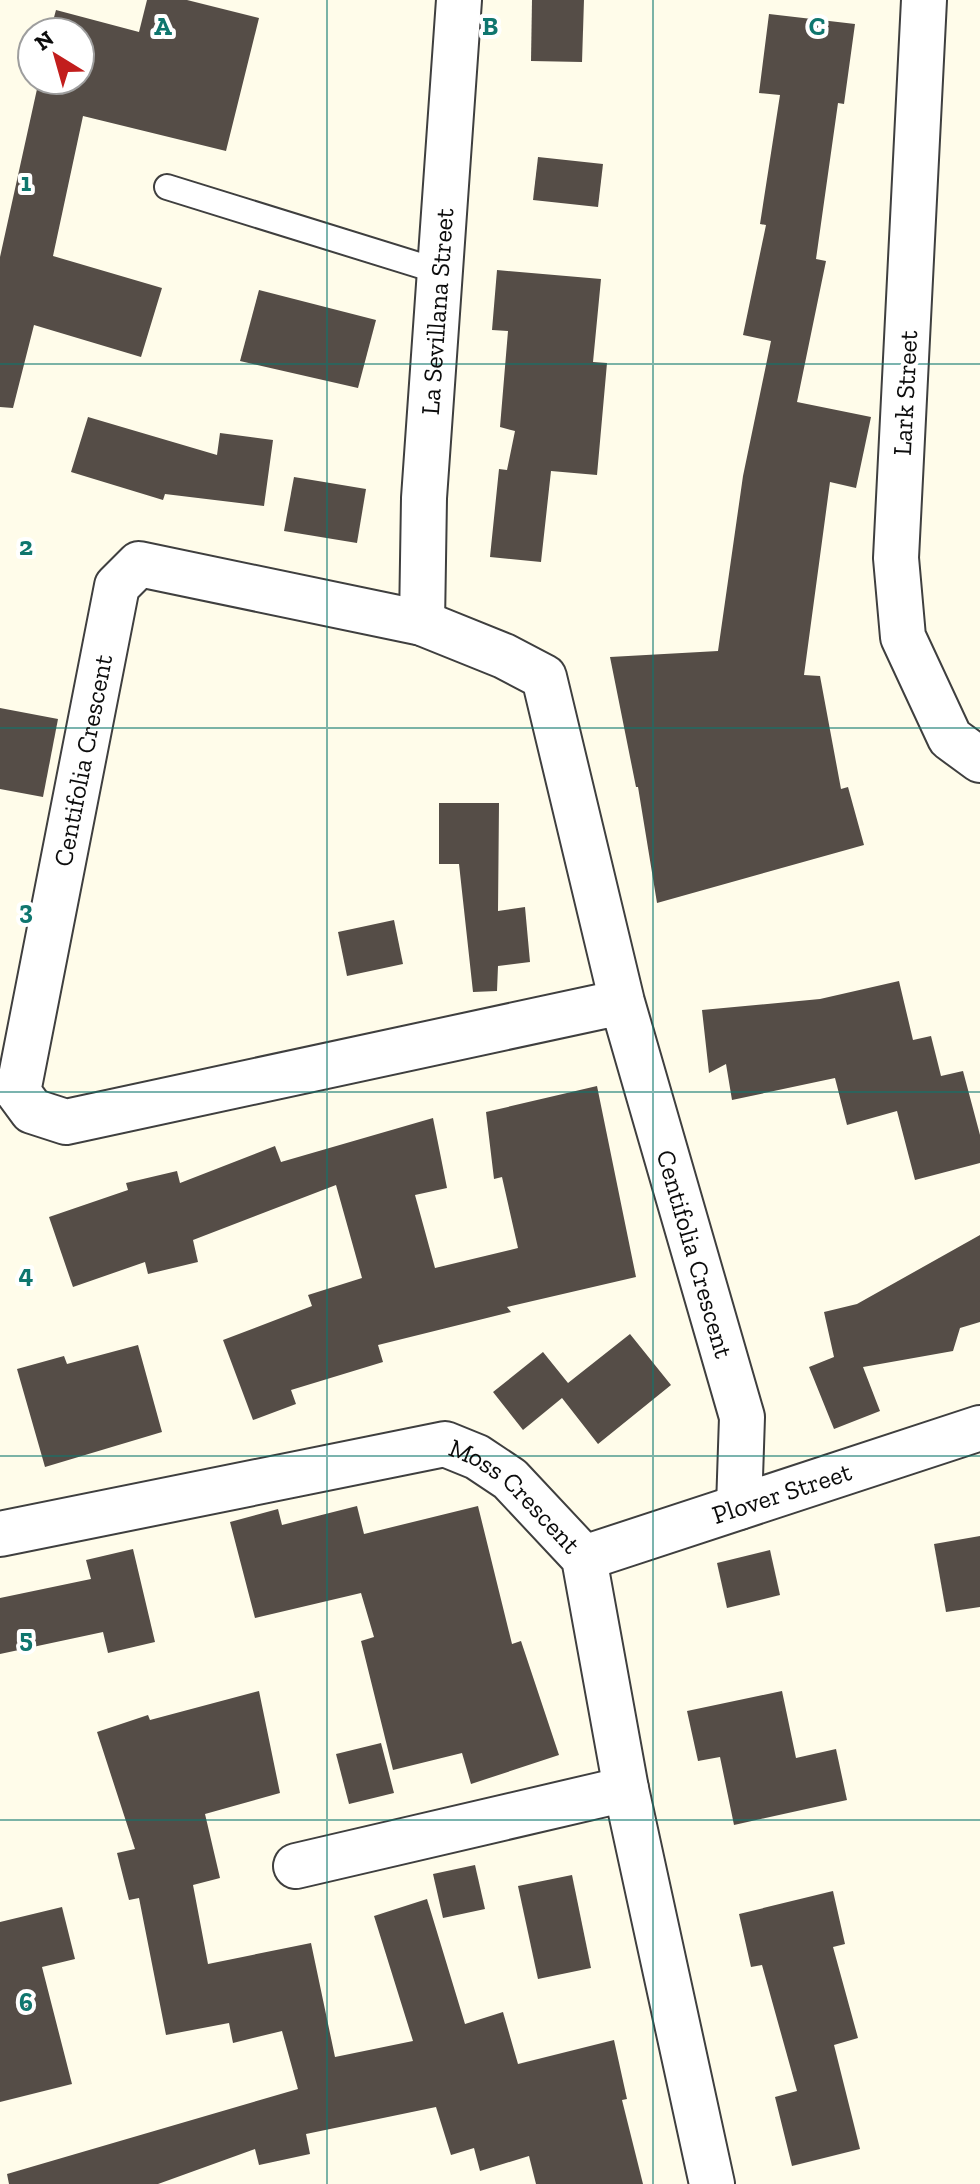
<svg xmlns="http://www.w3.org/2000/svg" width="980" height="2184" font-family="'Zilla Slab',serif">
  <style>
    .building { fill: #554d47 }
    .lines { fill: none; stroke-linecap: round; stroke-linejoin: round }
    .service-casing { stroke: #3f3f3f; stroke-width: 28 }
    .minor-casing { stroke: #3f3f3f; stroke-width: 48 }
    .service { stroke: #fff; stroke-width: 24 }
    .minor { stroke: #fff; stroke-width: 44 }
    .grid { fill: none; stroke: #0f766e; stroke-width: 2; stroke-opacity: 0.55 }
    .labels { text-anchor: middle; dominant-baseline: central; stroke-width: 8; stroke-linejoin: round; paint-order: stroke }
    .street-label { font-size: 26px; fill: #0c0c0c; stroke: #fff }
    .grid-label { font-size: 26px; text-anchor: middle; font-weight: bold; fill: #0f766e; stroke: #fff; stroke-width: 8; stroke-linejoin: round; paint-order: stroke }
  </style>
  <rect width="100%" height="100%" fill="#fffcea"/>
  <g class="building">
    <path d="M147,0H187L259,18L226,151L83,116L53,256L162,288L141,357L34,325L13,408L0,407V257L39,80H80V32H50L56,10L139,32Z"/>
    <path d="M532,0H584L582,62L531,61Z"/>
    <path d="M769,14L855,24L844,104L838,103L816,259L826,261L797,402L871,417L856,488L830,482L804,675L820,676L841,789L848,787L864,845L657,903L638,787H636L610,657L718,651L743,476L771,341L743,335L766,225L760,224L780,95L759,93Z"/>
    <path d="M538,157L603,164L598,207L533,200Z"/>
    <path d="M497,270L601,279L593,362L607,363L597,475L551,471L541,562L490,557L499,469L507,470L515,431L500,427L508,331L492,330Z"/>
    <path d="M259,290L376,320L358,388L240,361Z"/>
    <path d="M88,417L217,455L220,433L273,440L264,506L165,494L163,500L71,472Z"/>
    <path d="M294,477L366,489L357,543L284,531Z"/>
    <path d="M0,708L58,719L43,797L0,789Z"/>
    <path d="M439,803H499L498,911L525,907L530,962L498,966L497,991L473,992L459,864H439Z"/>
    <path d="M394,920L403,964L347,976L338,932Z"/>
    <path d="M899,981L913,1040L931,1036L941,1076L963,1071L980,1135V1163L915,1180L897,1111L847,1125L835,1078L732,1100L726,1064L709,1073L702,1010L820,999Z"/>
    <path d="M597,1086L636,1277L507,1307L511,1312L378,1345L383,1362L291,1390L296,1404L253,1420L223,1340L312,1306L308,1295L362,1278L336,1185L193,1240L198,1262L148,1274L145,1262L73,1287L49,1217L128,1190L126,1183L177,1171L180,1183L275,1146L281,1162L433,1118L447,1188L415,1195L435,1268L518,1248L502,1177L494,1179L486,1112Z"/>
    <path d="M980,1235V1322L960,1328L953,1351L863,1367L880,1411L834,1429L809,1367L834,1357L824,1312L857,1304Z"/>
    <path d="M630,1334L671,1385L598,1444L562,1398L523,1430L493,1392L543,1352L568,1383Z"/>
    <path d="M138,1345L162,1432L45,1467L17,1369L64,1356L67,1364Z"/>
    <path d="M357,1506L364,1534L478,1506L512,1644L521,1641L559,1755L471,1784L462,1753L393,1770L361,1641L374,1637L361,1593L255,1618L230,1522L278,1509L282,1525Z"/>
    <path d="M980,1536V1607L946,1612L934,1544Z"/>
    <path d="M133,1549L155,1642L108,1653L103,1632L0,1654V1598L91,1579L86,1560Z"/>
    <path d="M770,1550L780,1595L727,1608L717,1563Z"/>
    <path d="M259,1691L280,1793L205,1814L220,1878L193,1885L208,1964L311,1943L335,2057L413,2041L374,1916L427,1899L465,2024L503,2012L518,2064L614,2040L627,2099L622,2100L643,2184H536L529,2156L480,2171L474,2148L451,2155L436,2107L306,2134L310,2154L259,2165L255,2149L158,2184H9L7,2174L298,2089L282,2031L233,2043L229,2023L166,2035L139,1898L129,1900L117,1853L135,1849L97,1732L148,1715L150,1720Z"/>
    <path d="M782,1691L796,1758L836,1749L847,1800L734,1825L720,1757L698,1761L687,1711Z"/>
    <path d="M381,1743L394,1793L349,1804L336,1754Z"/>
    <path d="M475,1865L485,1909L443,1918L433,1874Z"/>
    <path d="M572,1875L591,1968L538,1979L518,1886Z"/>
    <path d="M833,1891L845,1944L833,1947L858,2038L834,2045L860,2149L792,2166L775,2097L797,2091L762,1965L751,1967L739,1914Z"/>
    <path d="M62,1907L75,1959L42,1967L72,2084L0,2102V1922Z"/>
  </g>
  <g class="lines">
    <g class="service-casing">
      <path id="service" d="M167,187L441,272"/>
    </g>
    <g class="minor-casing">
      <g id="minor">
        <path d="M924,0L896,558L903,637L950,738L980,760"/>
        <path id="s1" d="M422,623L424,498L459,0"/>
        <path id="s2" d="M622,1002L66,1122L32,1111L18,1092L117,586L139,564L422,623L504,656L544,677L622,1002L742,1417L739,1507"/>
        <path id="s3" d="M0,1534L445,1444L477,1457L510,1479L584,1558L626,1789L712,2184"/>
        <path id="s4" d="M584,1558L980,1428"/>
        <path d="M296,1866L626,1789"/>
      </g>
    </g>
    <use href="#service" class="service"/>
    <use href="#minor" class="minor"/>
  </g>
  <path class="grid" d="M327,0V2184M653,0V2184M0,364H980M0,728H980M0,1092H980M0,1456H980M0,1820H980"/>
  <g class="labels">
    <g class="street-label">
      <text stroke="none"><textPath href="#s1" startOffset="312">La Sevillana Street</textPath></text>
      <text transform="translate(905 393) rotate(-87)">Lark Street</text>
      <text stroke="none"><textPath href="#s2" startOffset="966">Centifolia Crescent</textPath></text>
      <text stroke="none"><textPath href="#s2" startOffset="2194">Centifolia Crescent</textPath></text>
      <text stroke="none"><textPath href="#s4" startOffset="208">Plover Street</textPath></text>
      <text stroke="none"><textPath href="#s3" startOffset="542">Moss Crescent</textPath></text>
    </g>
  </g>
  <g class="grid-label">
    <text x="163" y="35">A</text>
    <text x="490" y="35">B</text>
    <text x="817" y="35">C</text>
    <text x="26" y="191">1</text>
    <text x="26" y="555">2</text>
    <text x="26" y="919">3</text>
    <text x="26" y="1283">4</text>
    <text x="26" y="1647">5</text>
    <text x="26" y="2011">6</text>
  </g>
  <g transform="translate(56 56) rotate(323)"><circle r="38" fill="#ffffff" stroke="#9e9e9e" stroke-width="2"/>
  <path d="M0-6L14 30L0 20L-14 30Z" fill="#c21e1d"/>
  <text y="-12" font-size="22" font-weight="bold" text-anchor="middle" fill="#0c0c0c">N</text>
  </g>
</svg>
